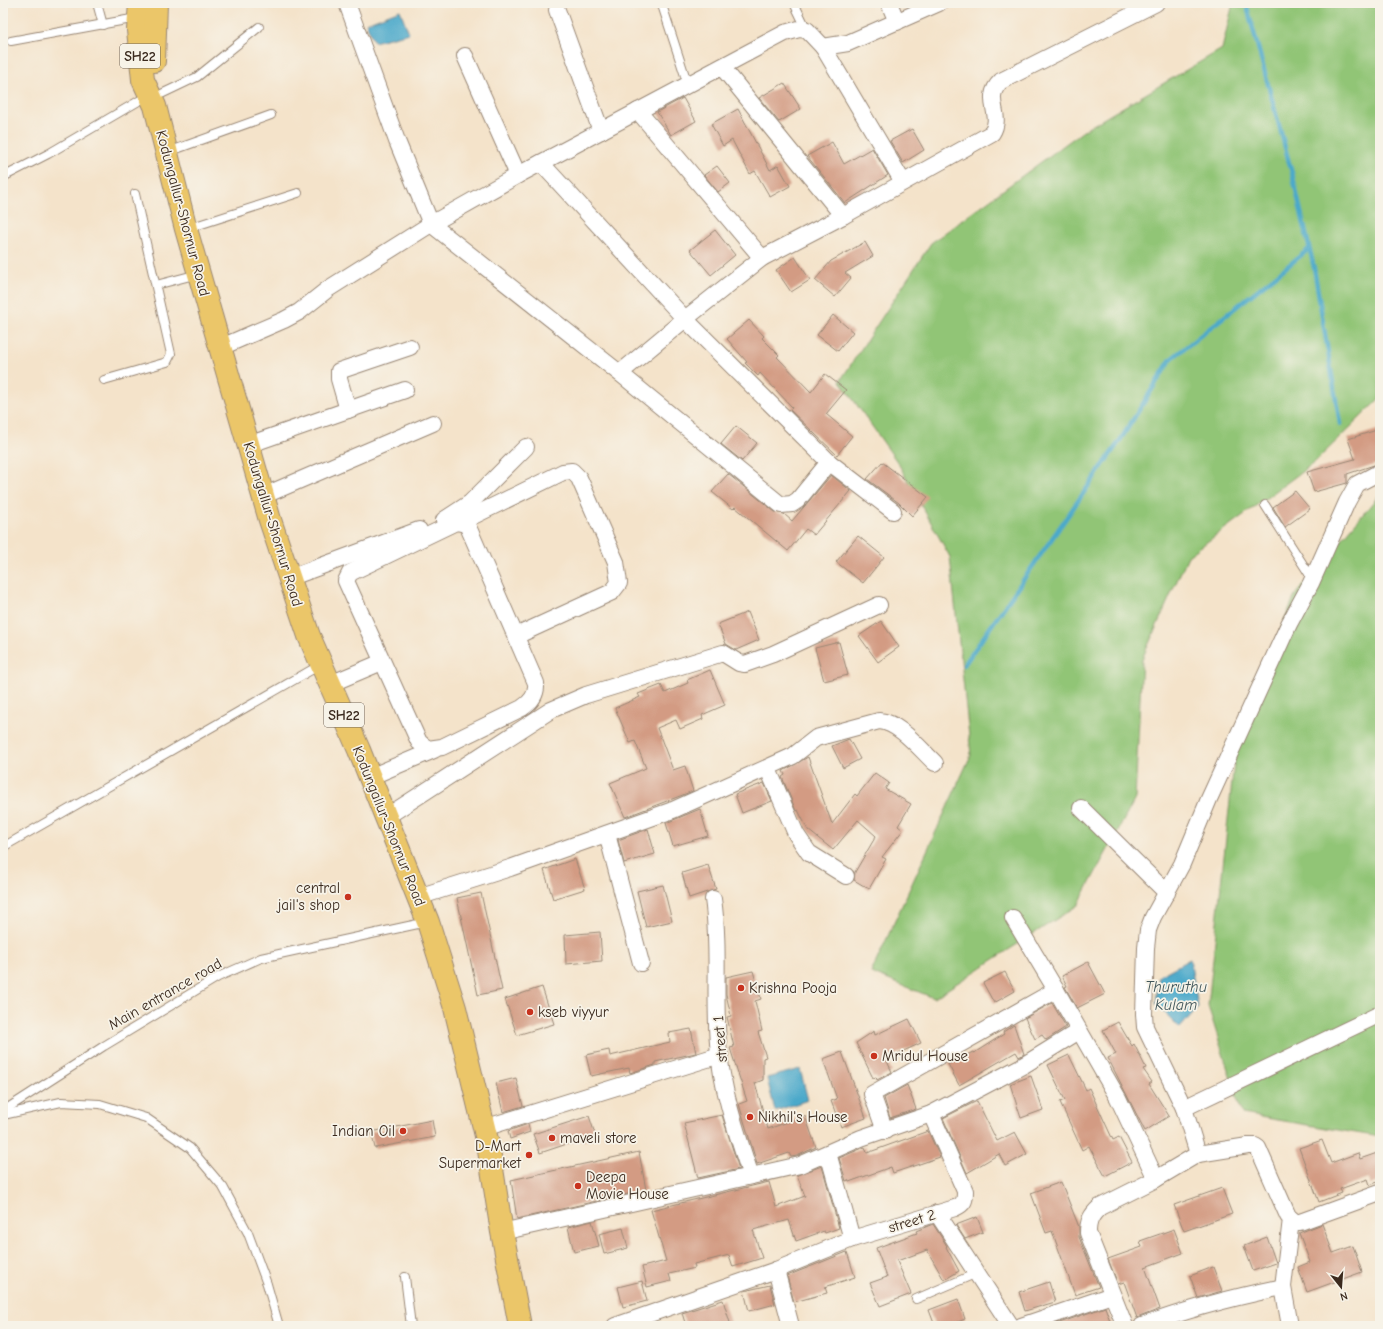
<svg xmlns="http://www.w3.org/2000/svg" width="1383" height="1329" font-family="'Comic Neue',sans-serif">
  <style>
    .green { fill: #91c576; stroke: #66784a }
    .water { fill: #4ba9ca; stroke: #436a74 }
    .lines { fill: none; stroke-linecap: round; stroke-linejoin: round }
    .stream { stroke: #4ba9ca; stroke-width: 4.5 }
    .building { fill: #d39b83 }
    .service-casing { stroke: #988674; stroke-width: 10 }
    .minor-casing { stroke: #988674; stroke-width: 18 }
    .primary-casing { stroke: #988674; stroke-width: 24 }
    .service { stroke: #fff; stroke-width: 8 }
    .minor { stroke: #fff; stroke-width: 16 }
    .primary { stroke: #ebc669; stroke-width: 22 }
    .poi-dot { fill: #c8321e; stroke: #f7f3e8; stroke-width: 1.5 }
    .labels { text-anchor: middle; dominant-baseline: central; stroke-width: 3.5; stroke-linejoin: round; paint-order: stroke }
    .shield { fill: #f7f3e8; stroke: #73665b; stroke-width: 1 }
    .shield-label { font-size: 14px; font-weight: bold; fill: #3b2a1e }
    .street-label { font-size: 15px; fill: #3b2a1e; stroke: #f7f3e8 }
    .poi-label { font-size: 15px; fill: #3b2a1e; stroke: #f7f3e8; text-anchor: start }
    .water-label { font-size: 16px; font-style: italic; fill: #41565a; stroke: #f7f3e8 }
  </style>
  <rect width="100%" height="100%" fill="#f7f3e8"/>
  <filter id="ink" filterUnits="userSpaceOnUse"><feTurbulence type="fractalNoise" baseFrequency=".025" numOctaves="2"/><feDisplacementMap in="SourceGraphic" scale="8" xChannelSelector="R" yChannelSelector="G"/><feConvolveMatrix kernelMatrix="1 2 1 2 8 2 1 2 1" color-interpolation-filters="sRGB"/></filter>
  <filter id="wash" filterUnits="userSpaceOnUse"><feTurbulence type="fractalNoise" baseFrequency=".012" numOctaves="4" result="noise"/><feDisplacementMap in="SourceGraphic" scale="16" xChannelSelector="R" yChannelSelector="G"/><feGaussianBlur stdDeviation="0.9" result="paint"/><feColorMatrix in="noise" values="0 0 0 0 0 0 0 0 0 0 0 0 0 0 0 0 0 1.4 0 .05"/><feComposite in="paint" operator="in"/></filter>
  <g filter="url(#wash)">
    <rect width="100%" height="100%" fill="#f4e3ca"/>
    <g class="green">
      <path d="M1233,3H1380V398L1315,462L1188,556L1142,659L1135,799L1078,905L934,998L871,973L971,755L950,557L898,463L840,381L931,243L1086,129L1222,49Z"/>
      <path d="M1380,494V1137L1242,1114L1208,1006L1237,735L1295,595Z"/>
    </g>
    <g class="water">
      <path d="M400,10L409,33L374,42L366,23Z"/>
      <path d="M1190,959L1198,1007L1180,1028L1156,1004L1159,976Z"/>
      <path d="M800,1069L808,1100L775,1111L767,1078Z"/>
    </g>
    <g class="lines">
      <g class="stream">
        <path d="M1246,3L1293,177L1314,268L1340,424"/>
        <path d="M964,665L1119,442L1171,359L1309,249"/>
      </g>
    </g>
    <g id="blocks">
      <g class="building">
        <path d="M784,83L801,109L779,122L759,98Z"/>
        <path d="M683,98L696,121L671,135L657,112Z"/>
        <path d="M738,109L770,170L778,165L790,186L770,197L755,171L750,174L732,140L723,146L711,124Z"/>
        <path d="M912,129L924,150L903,163L890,141Z"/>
        <path d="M832,142L844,164L872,148L888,175L845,203L807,156Z"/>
        <path d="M717,166L730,183L718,192L704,175Z"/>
        <path d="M715,230L735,255L711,275L690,250Z"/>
        <path d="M865,242L873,256L845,273L851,278L835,297L815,280L831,261Z"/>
        <path d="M795,257L810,280L791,292L776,270Z"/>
        <path d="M833,315L853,332L838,351L817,335Z"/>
        <path d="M749,320L764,336L762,338L779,355L777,357L811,392L825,374L846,390L826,414L852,436L837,455L790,410L792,407L760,373L758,376L745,363L747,362L727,339Z"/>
        <path d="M736,426L757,443L742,461L721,444Z"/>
        <path d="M1380,429V463L1347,474V483L1314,492L1307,472L1355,459L1348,439Z"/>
        <path d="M882,462L928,497L912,516L899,503L867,479Z"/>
        <path d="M728,474L775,512L784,514L792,521L831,475L851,491L814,535L806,529L788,551L735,507L733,509L712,492Z"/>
        <path d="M1295,491L1310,509L1285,527L1273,507Z"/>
        <path d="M858,536L884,557L863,583L836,562Z"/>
        <path d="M748,612L759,640L736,650L726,644L718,624Z"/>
        <path d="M881,621L899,647L878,662L859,636Z"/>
        <path d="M839,642L848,675L824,681L815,648Z"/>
        <path d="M710,670L725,705L702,715L703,719L680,729L676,720L657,728L673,770L685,766L693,791L625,817L610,783L646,768L635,741L630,743L615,708L640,697L638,694L661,685L665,693L688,683L687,680Z"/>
        <path d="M849,739L860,759L843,768L832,746Z"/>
        <path d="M808,757L832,824L855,794L857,796L875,773L889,783L885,789L911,804L898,826L903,830L882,857L886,859L869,889L854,880L855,872L876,836L858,820L833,850L808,830L798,810L796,811L782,777L785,775L783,771Z"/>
        <path d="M764,783L772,801L742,813L735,794Z"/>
        <path d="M700,809L708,836L673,846L666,823Z"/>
        <path d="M648,829L655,854L624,863L618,840Z"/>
        <path d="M575,859L585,889L553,899L544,870Z"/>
        <path d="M708,865L716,889L689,898L682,873Z"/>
        <path d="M663,885L672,921L646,927L637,891Z"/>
        <path d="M481,893L502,990L478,995L457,898Z"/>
        <path d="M600,932L602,961L566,964L565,935Z"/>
        <path d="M1088,962L1105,994L1077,1008L1065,987L1067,986L1062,976Z"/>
        <path d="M753,971L761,999L755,1001L762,1031L758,1032L766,1057L763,1058V1080L755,1083L768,1129L805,1116L816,1147L797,1156L791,1157L789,1153L757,1164L739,1104L747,1101L730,1048L734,1047L727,1017L731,1016L726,994V977Z"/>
        <path d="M1005,972L1015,991L994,1003L983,983Z"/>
        <path d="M542,987L554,1024L517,1035L505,999Z"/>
        <path d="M1052,1003L1066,1027L1046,1040L1042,1035L1035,1039L1025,1018Z"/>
        <path d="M909,1019L921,1043L886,1059L892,1072L877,1080L876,1077L873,1078L856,1043L874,1031L875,1035Z"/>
        <path d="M1118,1022L1132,1046L1134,1044L1146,1068L1143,1069L1152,1082L1149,1084L1169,1116L1145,1131L1108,1058L1116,1054L1103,1030Z"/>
        <path d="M1014,1025L1024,1054L1019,1057L1016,1052L959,1085L948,1064L973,1052L974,1053L1004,1034L1003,1032Z"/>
        <path d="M691,1029L696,1053L655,1062V1065L630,1073L629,1068L591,1076L586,1055L609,1050L610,1056L670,1042L669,1033Z"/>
        <path d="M842,1052L866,1118L841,1127L831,1101L837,1099L823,1059Z"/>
        <path d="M1069,1055L1086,1090L1089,1088L1113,1140L1119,1137L1132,1162L1105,1176L1089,1146L1082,1150L1060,1102L1065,1100L1048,1065Z"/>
        <path d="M1031,1076L1043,1110L1021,1118L1010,1084Z"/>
        <path d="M516,1078L523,1106L503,1112L496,1083Z"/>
        <path d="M907,1085L916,1109L890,1118L884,1098Z"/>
        <path d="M977,1101L997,1141L1015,1132L1027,1154L1005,1166L999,1154L967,1173L943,1118Z"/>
        <path d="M722,1115L739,1169L698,1178L684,1123Z"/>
        <path d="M589,1116L596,1137L583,1141L582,1139L540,1153L533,1134Z"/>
        <path d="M432,1120L435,1137L375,1148L371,1132Z"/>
        <path d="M528,1124L530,1132L510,1139L508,1131Z"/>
        <path d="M928,1131L940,1157L893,1173L891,1167L849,1182L848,1180L846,1181L839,1158L865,1147L867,1153Z"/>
        <path d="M1322,1140L1331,1163L1358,1153L1360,1159L1380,1152V1181L1370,1185L1368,1179L1340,1189L1342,1193L1319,1202L1299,1148Z"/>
        <path d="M639,1152L646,1190L517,1219L511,1180Z"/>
        <path d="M822,1166L839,1228L825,1233L824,1231L796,1241L789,1220L753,1230L762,1258L733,1267L729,1255L694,1264L695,1268L669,1274L671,1281L647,1287L642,1267L666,1261L651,1210L769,1182L776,1207L805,1196L797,1175Z"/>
        <path d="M1061,1182L1079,1227V1237L1099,1287L1075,1295L1052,1231L1046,1233L1031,1193Z"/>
        <path d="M1222,1188L1232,1214L1184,1231L1174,1205Z"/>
        <path d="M977,1217L983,1232L965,1239L956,1225Z"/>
        <path d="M592,1221L599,1246L574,1252L568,1227Z"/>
        <path d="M933,1224L947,1246L946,1247L959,1271L944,1280L927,1250L897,1261L911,1294L880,1306L870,1283L887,1277L876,1248L917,1233L916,1231Z"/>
        <path d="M1322,1224L1333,1253L1353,1246L1362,1272L1307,1292L1298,1267L1310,1262L1299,1233Z"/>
        <path d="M623,1228L628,1248L604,1254L599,1234Z"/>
        <path d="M1174,1229L1183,1253L1145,1267L1160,1309L1137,1318L1124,1282L1118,1284L1108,1259L1142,1247L1140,1241Z"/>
        <path d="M1267,1237L1276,1263L1253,1271L1244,1246Z"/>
        <path d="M847,1252L855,1277L825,1287L827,1293L794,1302L787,1276Z"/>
        <path d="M1213,1267L1222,1291L1198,1298L1190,1276Z"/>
        <path d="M642,1281L647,1301L623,1307L618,1287Z"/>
        <path d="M1049,1282L1055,1302L1025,1311L1019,1292Z"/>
        <path d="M770,1285L775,1304L749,1311L744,1291Z"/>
        <path d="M958,1299L965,1319L948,1326H935L929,1310Z"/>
        <path d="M723,1300L731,1326H686L682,1313Z"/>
        <path d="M1105,1307L1112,1326H1051Z"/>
      </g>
    </g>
  </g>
  <g filter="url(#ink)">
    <use href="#blocks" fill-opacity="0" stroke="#988674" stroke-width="1"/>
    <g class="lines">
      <g class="service-casing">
        <g id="service">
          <path d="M97,3L103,25"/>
          <path d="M794,3L807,30"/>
          <path d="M662,5L688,85"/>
          <path d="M11,41L137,18"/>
          <path d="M155,97L197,77L259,27"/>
          <path d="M168,152L271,115"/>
          <path d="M3,177L48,154L149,95"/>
          <path d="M186,229L298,193"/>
          <path d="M156,285L198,274"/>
          <path d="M104,380L167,362L171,354L135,194"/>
          <path d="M1265,505L1313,580"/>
          <path d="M3,847L320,665"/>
          <path d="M3,1111L104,1046L218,977L261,958L427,922"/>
          <path d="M3,1115L61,1102L100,1104L146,1118L190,1148L223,1187L248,1233L267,1284L279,1326"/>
          <path d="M405,1277L411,1326"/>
          <path d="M916,1299L977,1273"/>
        </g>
      </g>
      <g class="minor-casing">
        <g id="minor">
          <path d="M889,3L897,22"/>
          <path d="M348,6L397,141L431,224L622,375L781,505L792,504L798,500L829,462"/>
          <path d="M557,10L601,131"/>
          <path d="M823,47L903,182"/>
          <path d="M465,56L518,175"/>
          <path d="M722,67L843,216"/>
          <path d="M638,111L762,258"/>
          <path d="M541,163L685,319L829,462L893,511"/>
          <path d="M219,348L284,320L299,312L328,289L431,224L518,175L785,33L799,29L807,30L823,47L848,43L939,3"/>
          <path d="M620,373L685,319L762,258L843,216L992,133C1004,114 982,99 1001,81L1156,3"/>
          <path d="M348,410L339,379V371L410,347"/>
          <path d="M248,445L405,390"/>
          <path d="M263,496L433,423"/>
          <path d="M444,520L470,503L526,447"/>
          <path d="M456,522L466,524L469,529L536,683C537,695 531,702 522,708L442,747L428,749L419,742L346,581L350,573L356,570Z"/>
          <path d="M461,522L563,472L572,471L579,478L616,562L619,583L612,592L516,636"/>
          <path d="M289,578L419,530"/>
          <path d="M330,684L382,662"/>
          <path d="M768,769L796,834L809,853L846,876"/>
          <path d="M370,777L434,750"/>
          <path d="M1081,808L1167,893"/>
          <path d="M386,817L551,710L586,695L723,653L739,663L745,664L773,654L879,605"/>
          <path d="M607,834L641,963"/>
          <path d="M418,897L510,868L673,810L793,756L816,738L879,721C899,722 920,749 935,763"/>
          <path d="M713,899C720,947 714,995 718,1043C721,1088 737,1134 751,1176"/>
          <path d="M1013,918L1056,990"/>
          <path d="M1184,1108L1380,1014"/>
          <path d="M484,1128L720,1055"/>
          <path d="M885,1131L872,1094L1056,990L1118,1098L1156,1179"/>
          <path d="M828,1153L852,1239L955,1208C964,1204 965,1201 965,1191L931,1114"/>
          <path d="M1198,1154L1248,1146H1255L1258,1148L1288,1216L1295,1222H1300L1380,1193"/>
          <path d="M937,1213L1011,1326"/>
          <path d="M502,1232L800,1165L861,1138L931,1114L1024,1065L1079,1031"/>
          <path d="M776,1270L791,1326"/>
          <path d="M615,1326L776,1270L852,1239"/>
          <path d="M1021,1326L1112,1295"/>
          <path d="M1125,1326L1088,1233C1088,1221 1091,1215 1100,1207L1156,1179L1198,1154L1184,1108L1145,1027L1144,1014L1146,948L1148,930L1153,917L1182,864L1209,799L1289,624L1311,583L1347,502L1357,484L1380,472"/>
          <path d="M1142,1326C1188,1309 1234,1297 1283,1287"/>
          <path d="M1290,1326L1283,1287L1291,1219"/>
        </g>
      </g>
      <g class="primary-casing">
        <g id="primary">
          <path d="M140,3L138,30L143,80L155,106L186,229L270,520L309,636L359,750L428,922L455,1008L488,1144L502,1232L520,1326"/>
          <path d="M154,61L156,3"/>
        </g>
      </g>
      <use href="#service" class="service"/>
      <use href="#minor" class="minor"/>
      <use href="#primary" class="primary"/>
    </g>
  </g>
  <g class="poi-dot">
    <circle cx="348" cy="897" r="4"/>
    <circle cx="741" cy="988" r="4"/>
    <circle cx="530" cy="1012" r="4"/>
    <circle cx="874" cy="1056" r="4"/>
    <circle cx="750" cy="1117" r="4"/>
    <circle cx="403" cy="1131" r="4"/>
    <circle cx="552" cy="1138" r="4"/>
    <circle cx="529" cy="1155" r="4"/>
    <circle cx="578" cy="1186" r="4"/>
  </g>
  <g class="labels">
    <g class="shield">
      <rect x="120" y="44" width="40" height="24" rx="3"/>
      <rect x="324" y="703" width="40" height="24" rx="3"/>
    </g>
    <g class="shield-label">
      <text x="140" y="56">SH22</text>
      <text x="344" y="715">SH22</text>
    </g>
    <g class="street-label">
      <text transform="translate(183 213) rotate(75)">Kodungallur-Shornur Road</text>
      <text transform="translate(273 524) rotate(73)">Kodungallur-Shornur Road</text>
      <text transform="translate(389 826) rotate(68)">Kodungallur-Shornur Road</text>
      <text transform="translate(165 994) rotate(-30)">Main entrance road</text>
      <text transform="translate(720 1039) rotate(-95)">street 1</text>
      <text transform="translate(912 1221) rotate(-17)">street 2</text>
    </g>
    <g class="poi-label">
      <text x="340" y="888" text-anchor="end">central<tspan x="340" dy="17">jail's shop</tspan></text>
      <text x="749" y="988">Krishna Pooja</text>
      <text x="538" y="1012">kseb viyyur</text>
      <text x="882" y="1056">Mridul House</text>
      <text x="758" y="1117">Nikhil's House</text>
      <text x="395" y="1131" text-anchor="end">Indian Oil</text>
      <text x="560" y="1138">maveli store</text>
      <text x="521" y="1146" text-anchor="end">D-Mart<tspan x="521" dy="17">Supermarket</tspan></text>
      <text x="586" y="1177">Deepa<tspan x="586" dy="17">Movie House</tspan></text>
    </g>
    <g class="water-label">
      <text x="1176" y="987">Thuruthu<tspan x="1176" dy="18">Kulam</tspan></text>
    </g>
  </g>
  <rect width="1383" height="1329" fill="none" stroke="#f7f3e8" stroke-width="16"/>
  <g transform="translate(1341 1287) rotate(163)" stroke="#f7f3e8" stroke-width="3" paint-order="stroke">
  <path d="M0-3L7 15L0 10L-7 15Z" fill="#3b2a1e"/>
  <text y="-6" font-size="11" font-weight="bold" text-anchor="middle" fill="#3b2a1e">N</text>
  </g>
</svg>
